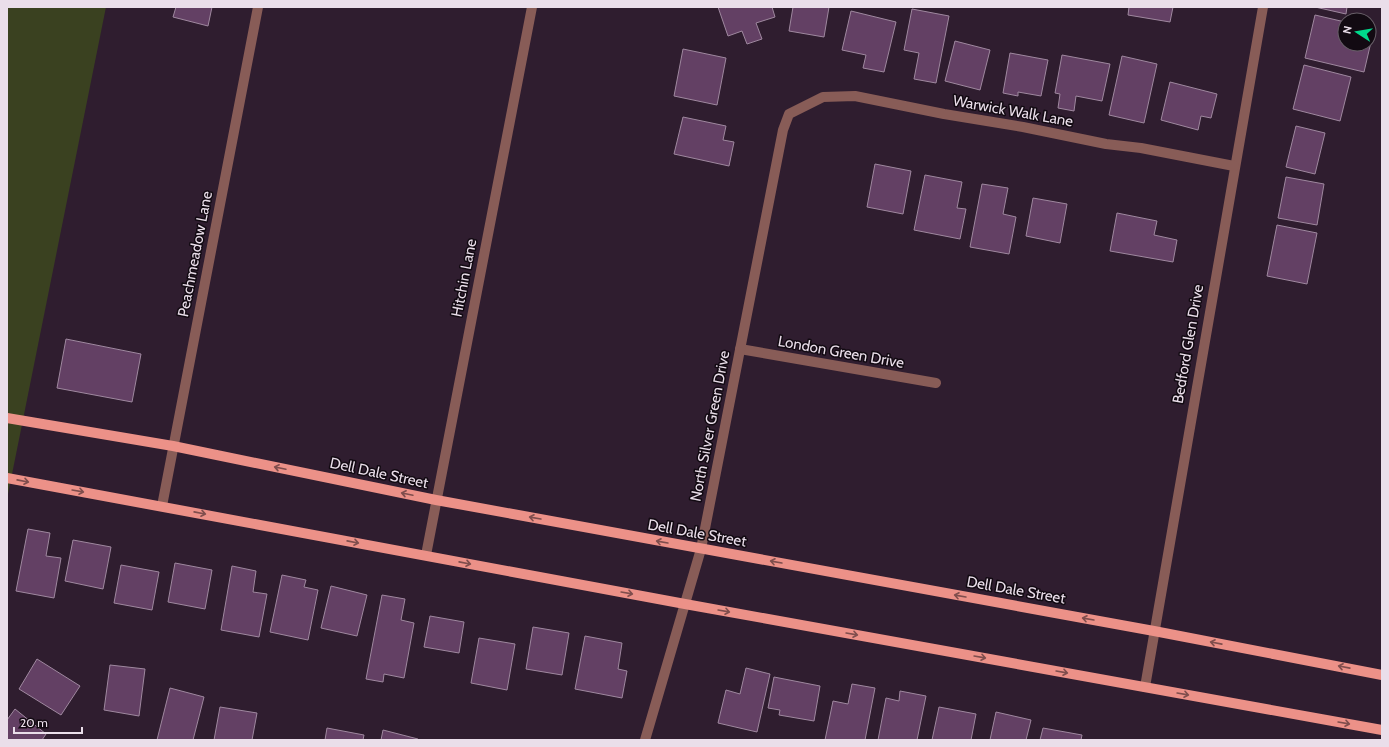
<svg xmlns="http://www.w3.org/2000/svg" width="1389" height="747" font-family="Cabin,sans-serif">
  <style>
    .green { fill: #3a4120 }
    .building { fill: #634064; stroke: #9f889f }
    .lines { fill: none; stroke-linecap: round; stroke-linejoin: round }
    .minor { stroke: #885c57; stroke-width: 10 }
    .major { stroke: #ec9188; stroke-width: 10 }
    .oneway { stroke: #7f4e4d }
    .labels { text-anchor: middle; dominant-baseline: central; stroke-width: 3; stroke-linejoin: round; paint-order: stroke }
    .street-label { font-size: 15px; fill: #eadeea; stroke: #120a12 }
  </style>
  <rect width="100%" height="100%" fill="#2f1d2f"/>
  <path class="green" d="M7,7H106L7,499Z"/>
  <g class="building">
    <path d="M176,7H212L208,26L173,17Z"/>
    <path d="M718,7H772L775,17L756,23L762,39L747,44L742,31L728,36Z"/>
    <path d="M793,7H829L824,37L789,31Z"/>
    <path d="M1129,7H1173L1170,22L1128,15Z"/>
    <path d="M1315,7H1347L1346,14Z"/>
    <path d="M912,9L949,16L936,83L914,79L919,53L904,50Z"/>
    <path d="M851,11L896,22L884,72L863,68L866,55L842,50Z"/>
    <path d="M1315,15L1345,22V44H1369V28L1374,29L1364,72L1305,58Z"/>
    <path d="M955,41L990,50L980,90L945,81Z"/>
    <path d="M683,49L726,58L717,105L674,96Z"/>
    <path d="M1010,53L1048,60L1041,96L1018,92V96L1003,93Z"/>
    <path d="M1062,55L1110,64L1102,101L1076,96L1074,111L1058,108L1060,94L1055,93Z"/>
    <path d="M1122,56L1157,64L1144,123L1109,115Z"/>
    <path d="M1304,65L1351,77L1340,121L1293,109Z"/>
    <path d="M1170,82L1217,94L1211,118L1201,116L1198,130L1161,120Z"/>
    <path d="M683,117L726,126L723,140L734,142L729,166L674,154Z"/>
    <path d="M1296,126L1325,133L1315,174L1286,167Z"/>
    <path d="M875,164L911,171L903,214L867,207Z"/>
    <path d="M925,175L962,182L957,208L966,209L960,239L914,230Z"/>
    <path d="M1286,177L1324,184L1317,225L1278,218Z"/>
    <path d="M982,184L1008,188L1003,214L1016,217L1009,254L970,247Z"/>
    <path d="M1033,198L1067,204L1060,243L1026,236Z"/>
    <path d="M1117,213L1157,221L1154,235L1177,240L1173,262L1110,251Z"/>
    <path d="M1277,225L1317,233L1307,284L1267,276Z"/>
    <path d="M66,339L141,354L132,402L57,388Z"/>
    <path d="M28,529L50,533L46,556L61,558L54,598L16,591Z"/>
    <path d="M73,540L111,547L103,589L65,581Z"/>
    <path d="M175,563L212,570L205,609L168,602Z"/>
    <path d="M121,565L159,572L152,610L114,603Z"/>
    <path d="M232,566L256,571L253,592L267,594L259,637L221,630Z"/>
    <path d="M282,575L306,580L304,587L318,590L308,640L270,632Z"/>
    <path d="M331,586L367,595L357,636L321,628Z"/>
    <path d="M382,595L405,599L401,620L414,623L404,678L384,674L383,682L366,679Z"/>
    <path d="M430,616L464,622L459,653L424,647Z"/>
    <path d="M533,627L569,633L562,675L526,669Z"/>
    <path d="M585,636L622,643L618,669L627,671L622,698L575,689Z"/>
    <path d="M479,638L515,644L507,690L471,683Z"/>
    <path d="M37,659L80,686L61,715L19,689Z"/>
    <path d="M110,665L145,669L139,716L104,710Z"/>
    <path d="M746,668L770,674L757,732L718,723L726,690L740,694Z"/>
    <path d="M774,677L820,686L814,721L779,715L780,710L768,708Z"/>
    <path d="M852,684L875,688L865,740H825L833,701L848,704Z"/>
    <path d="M170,688L204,697L193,740H157Z"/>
    <path d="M900,691L926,696L917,740H878L886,698L899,701Z"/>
    <path d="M220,707L257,713L252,740H214Z"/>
    <path d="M939,707L976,714L971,740H932Z"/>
    <path d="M15,709L46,734L42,740H7V720Z"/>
    <path d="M996,712L1031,720L1026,740H990Z"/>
    <path d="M327,728L364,735L363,740H325Z"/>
    <path d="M1043,728L1082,735L1081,740H1040Z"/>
    <path d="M383,730L418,739V740H381Z"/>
  </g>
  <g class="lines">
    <g class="minor">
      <path d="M740,349L936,383"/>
      <path d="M162,506L258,7"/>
      <path d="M426,555L532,7"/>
      <path d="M1145,687L1263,7"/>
      <path d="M645,740L701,549L783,130L789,114L823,97L855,96L944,114L1023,127L1106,144L1141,148L1234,166"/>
    </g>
    <g class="major">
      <path d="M7,418L173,446L436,500L1154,631L1382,675"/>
      <path d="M7,478L685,604L1382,730"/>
    </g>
  </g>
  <defs><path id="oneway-shaft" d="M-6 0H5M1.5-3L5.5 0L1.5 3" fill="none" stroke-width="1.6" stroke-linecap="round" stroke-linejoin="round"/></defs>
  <g class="oneway">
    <use href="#oneway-shaft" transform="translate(280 468) rotate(-168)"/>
    <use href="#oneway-shaft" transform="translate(23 481) rotate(11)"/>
    <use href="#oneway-shaft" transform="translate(78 491) rotate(10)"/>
    <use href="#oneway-shaft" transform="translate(407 494) rotate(-168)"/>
    <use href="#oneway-shaft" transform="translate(200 513) rotate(11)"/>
    <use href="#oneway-shaft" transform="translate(535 518) rotate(-170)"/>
    <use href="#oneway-shaft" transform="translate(353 542) rotate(11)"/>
    <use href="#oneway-shaft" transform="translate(662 542) rotate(-170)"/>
    <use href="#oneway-shaft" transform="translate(776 562) rotate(-170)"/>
    <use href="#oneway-shaft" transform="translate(465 563) rotate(11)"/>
    <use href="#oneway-shaft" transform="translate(627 593) rotate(10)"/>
    <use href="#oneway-shaft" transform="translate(960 596) rotate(-170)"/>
    <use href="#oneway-shaft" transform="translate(724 611) rotate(10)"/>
    <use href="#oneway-shaft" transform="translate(1088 619) rotate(-170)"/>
    <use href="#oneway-shaft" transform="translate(852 634) rotate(10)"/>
    <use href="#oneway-shaft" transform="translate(1216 643) rotate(-169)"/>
    <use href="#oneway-shaft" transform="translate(980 657) rotate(10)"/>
    <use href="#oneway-shaft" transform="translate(1344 667) rotate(-169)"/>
    <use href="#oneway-shaft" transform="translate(1062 672) rotate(10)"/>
    <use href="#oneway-shaft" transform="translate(1183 694) rotate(10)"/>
    <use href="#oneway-shaft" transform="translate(1344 723) rotate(10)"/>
  </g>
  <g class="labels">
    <g class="street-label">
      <text transform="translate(1013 111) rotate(10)">Warwick Walk Lane</text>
      <text transform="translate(195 254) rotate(-79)">Peachmeadow Lane</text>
      <text transform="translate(464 278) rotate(-79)">Hitchin Lane</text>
      <text transform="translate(1188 344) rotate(-80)">Bedford Glen Drive</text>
      <text transform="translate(841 352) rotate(10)">London Green Drive</text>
      <text transform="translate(710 426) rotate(-79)">North Silver Green Drive</text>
      <text transform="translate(379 473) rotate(12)">Dell Dale Street</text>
      <text transform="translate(697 533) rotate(10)">Dell Dale Street</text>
      <text transform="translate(1016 590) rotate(10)">Dell Dale Street</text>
    </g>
  </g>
  <rect width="1389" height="747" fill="none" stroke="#eadeea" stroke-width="16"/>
  <g transform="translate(1357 32) rotate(282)"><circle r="19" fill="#120a12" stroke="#685f68"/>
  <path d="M0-3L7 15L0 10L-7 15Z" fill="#00d98c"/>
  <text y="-6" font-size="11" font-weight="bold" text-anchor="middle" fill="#eadeea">N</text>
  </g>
  <path d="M14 727v6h68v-6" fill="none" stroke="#eadeea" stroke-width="2"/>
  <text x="20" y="727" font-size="12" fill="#eadeea" stroke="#120a12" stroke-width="3" paint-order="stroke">20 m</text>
</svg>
